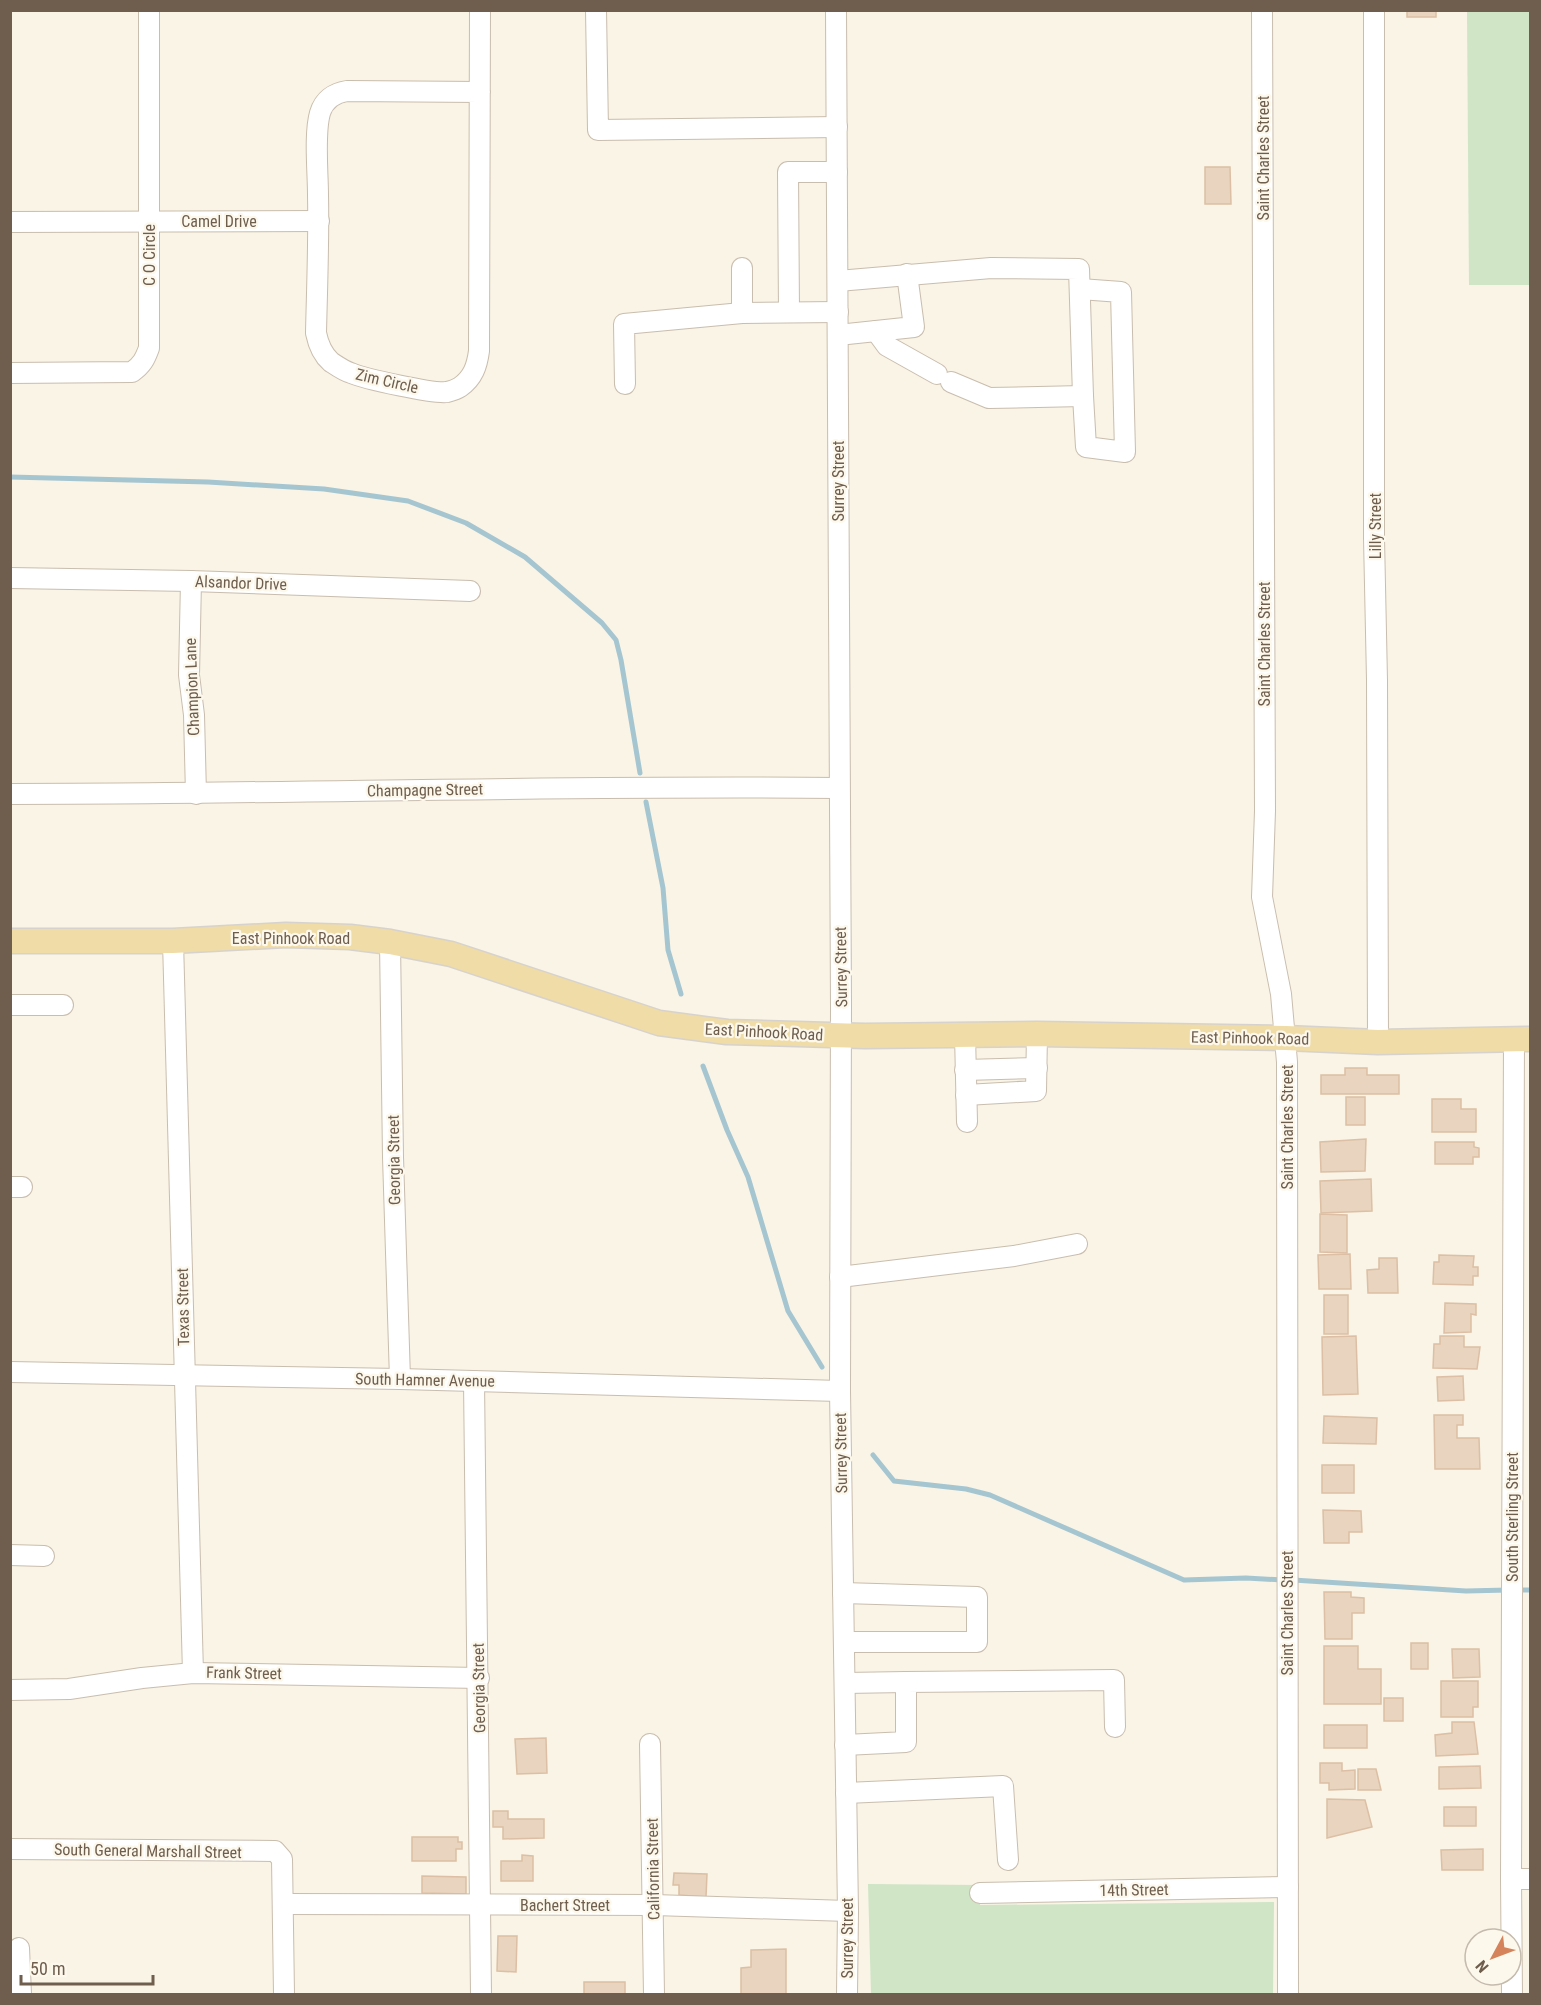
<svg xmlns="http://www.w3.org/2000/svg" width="1541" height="2005" font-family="'Roboto Condensed',sans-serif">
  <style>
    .green { fill: #cfe5c6 }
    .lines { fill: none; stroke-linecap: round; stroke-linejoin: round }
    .stream { stroke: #a5c5d1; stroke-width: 5 }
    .building { fill: #e9d4bf; stroke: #dcbfa4; stroke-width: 1.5 }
    .minor-casing { stroke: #c9bdae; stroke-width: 22 }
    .major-casing { stroke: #d7d2cd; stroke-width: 27 }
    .minor { stroke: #fff; stroke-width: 20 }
    .major { stroke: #f0dca7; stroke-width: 24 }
    .labels { text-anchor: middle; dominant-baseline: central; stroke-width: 4.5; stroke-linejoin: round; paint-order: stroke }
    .street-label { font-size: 16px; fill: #6f5e4e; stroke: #fcf8ec }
  </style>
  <rect width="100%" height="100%" fill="#f9f4e6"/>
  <g class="green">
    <path d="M1467,11H1530V285H1469Z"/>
    <path d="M868,1884L980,1885V1905L1274,1902L1273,1994H871Z"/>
  </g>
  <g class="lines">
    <g class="stream">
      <path d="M10,477L208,482L324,489L408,501L466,523L525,557L602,623L616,640L621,660L640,773"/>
      <path d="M646,802L663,888L668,950L681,994"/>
      <path d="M703,1066L727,1130L748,1177L788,1311L822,1367"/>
      <path d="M873,1455L894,1481L966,1489L990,1495L1184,1580L1246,1578L1283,1580"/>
      <path d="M1293,1580L1466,1591L1508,1590"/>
      <path d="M1517,1590H1530"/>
    </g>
  </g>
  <g class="building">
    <rect x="1407" y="10" width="29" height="7"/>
    <path d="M1205,167H1230L1231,204H1205Z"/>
    <path d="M1345,1068H1367V1075H1399V1094H1321V1075H1345Z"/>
    <rect x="1346" y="1097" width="19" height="28"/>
    <path d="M1432,1099H1461V1109H1476V1132H1432Z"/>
    <path d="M1366,1139L1365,1171L1321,1172L1320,1142Z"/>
    <path d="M1435,1142H1474V1147L1479,1148V1157H1473V1164H1435Z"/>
    <path d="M1371,1179L1372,1211L1321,1213L1320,1181Z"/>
    <path d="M1320,1214L1347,1215V1253L1320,1252Z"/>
    <path d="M1350,1254L1351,1289H1319L1318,1255Z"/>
    <path d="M1439,1255L1474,1256L1473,1267H1478V1276H1473V1285L1433,1284L1434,1262H1439Z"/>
    <path d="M1379,1258H1397L1398,1293H1368L1367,1270L1379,1269Z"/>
    <rect x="1324" y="1295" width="24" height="39"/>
    <path d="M1445,1303L1476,1304V1315L1471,1314V1332L1444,1333Z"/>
    <path d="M1356,1336L1358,1394L1323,1395L1322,1337Z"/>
    <path d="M1440,1336H1464V1347H1480L1477,1369L1433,1368L1434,1344H1440Z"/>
    <path d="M1463,1376L1464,1400L1438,1401L1437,1377Z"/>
    <path d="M1434,1415H1463V1425H1457V1438H1479L1480,1469H1435Z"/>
    <path d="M1324,1416L1377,1418L1376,1444L1323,1443Z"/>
    <rect x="1322" y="1465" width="32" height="28"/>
    <path d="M1323,1510L1361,1511L1362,1532H1349V1543H1324Z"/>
    <path d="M1324,1592H1351V1597L1364,1598V1613H1352V1639H1325Z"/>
    <rect x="1411" y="1643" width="17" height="26"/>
    <path d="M1324,1646H1358V1669H1381V1704H1324Z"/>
    <path d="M1452,1649H1479L1480,1677L1453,1678Z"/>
    <path d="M1441,1681H1478V1707H1473V1717H1441Z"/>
    <rect x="1384" y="1698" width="19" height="23"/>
    <path d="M1452,1722H1474L1478,1754L1436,1756L1435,1735L1452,1733Z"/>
    <rect x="1324" y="1725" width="43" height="23"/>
    <path d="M546,1738L547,1773L517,1774L515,1739Z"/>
    <path d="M1320,1763H1342V1771L1355,1770V1789L1329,1790V1783H1320Z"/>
    <path d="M1480,1766L1481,1788L1439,1789V1767Z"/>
    <path d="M1358,1769H1376L1381,1790H1358Z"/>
    <path d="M1327,1799L1365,1800L1372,1827L1327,1838Z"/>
    <rect x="1444" y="1807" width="32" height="19"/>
    <path d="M493,1811H508V1819H544V1838L503,1839V1827H493Z"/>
    <path d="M412,1837H458V1842H462V1849H456V1861H412Z"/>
    <path d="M1483,1849V1870H1442L1441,1850Z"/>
    <path d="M522,1855L533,1856V1881H501V1861H522Z"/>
    <path d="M674,1873L707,1874L706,1897L679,1895V1885H673Z"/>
    <path d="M422,1876L466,1877V1894L422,1893Z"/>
    <path d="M498,1936H517L516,1972L497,1971Z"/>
    <path d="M786,1949V1994H741V1968L751,1967V1950Z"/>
    <rect x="584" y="1982" width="41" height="12"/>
  </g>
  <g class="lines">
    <g class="minor-casing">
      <g id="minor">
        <path d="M480,10L479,351C477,366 473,378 460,387C457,389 451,391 447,392C434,394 365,379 351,373C344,371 337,366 331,362C323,355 318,343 316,333C317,287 319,241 318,195C318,172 314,134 320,113C324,100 334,93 347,91L480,92"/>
        <path d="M596,10L598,130L837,127"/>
        <path d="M836,10L841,1006L840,1391L848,1911L847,1994"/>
        <path d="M1262,10L1265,811L1262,897L1281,994L1287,1062L1288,1994"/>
        <path d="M1374,10V538L1377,680L1378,1042"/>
        <path d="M10,222L319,221"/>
        <path d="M838,281L991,268L1079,269L1083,396L989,398L951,382"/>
        <path d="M1080,289L1121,292L1125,452L1086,447L1083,396"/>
        <path d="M789,312L788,172H837"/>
        <path d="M742,313V268"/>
        <path d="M876,331L887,346L937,374"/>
        <path d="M838,335L914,327L907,274"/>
        <path d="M10,373L132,372C142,365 145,359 149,348V10"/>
        <path d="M625,384L624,324L742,313L838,312"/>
        <path d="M10,578L191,581L470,591"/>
        <path d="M191,581L189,675L194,715L196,794"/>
        <path d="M10,794C287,794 563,785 839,788"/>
        <path d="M173,941L193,1673"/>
        <path d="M390,942L393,1157L400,1379"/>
        <path d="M10,1005H63"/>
        <path d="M965,1034L967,1122"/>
        <path d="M965,1070L1037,1068"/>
        <path d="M966,1095L1036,1091L1037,1034"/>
        <path d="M10,1187H22"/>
        <path d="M840,1277L1014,1256L1077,1244"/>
        <path d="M10,1372L400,1379L840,1391"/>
        <path d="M474,1381L481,1994"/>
        <path d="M10,1555L44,1556"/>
        <path d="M843,1593L977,1597V1642H844"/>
        <path d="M845,1683L906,1682"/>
        <path d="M10,1690L69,1689L142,1678L193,1673L479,1678"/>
        <path d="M650,1744L654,1994"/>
        <path d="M845,1745L906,1742V1682L1114,1680L1115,1727"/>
        <path d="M846,1793L1003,1786L1008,1860"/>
        <path d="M10,1849L275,1851L282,1859L284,1994"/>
        <path d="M1511,1879H1530"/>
        <path d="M980,1893L1288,1887"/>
        <path d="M283,1904L654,1905L848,1911"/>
        <path d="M19,1948L21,1994"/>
        <path d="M1512,1994L1511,1879L1514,1039"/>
      </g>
    </g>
    <g class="major-casing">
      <path id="major" d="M10,941H173L286,935L350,937L390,942L451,954L659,1023L727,1032L865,1036L1037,1034L1286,1038L1378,1042L1530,1039"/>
    </g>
    <use href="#minor" class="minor"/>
    <use href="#major" class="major"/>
  </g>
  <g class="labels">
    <g class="street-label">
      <text transform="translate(1263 158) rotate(-90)">Saint Charles Street</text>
      <text x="219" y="221">Camel Drive</text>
      <text transform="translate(149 255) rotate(-90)">C O Circle</text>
      <text transform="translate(387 381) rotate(13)">Zim Circle</text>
      <text transform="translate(838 481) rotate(-90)">Surrey Street</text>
      <text transform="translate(1375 526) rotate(-90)">Lilly Street</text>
      <text transform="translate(241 583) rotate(2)">Alsandor Drive</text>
      <text transform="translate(1264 644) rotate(-90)">Saint Charles Street</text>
      <text transform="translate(192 687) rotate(-92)">Champion Lane</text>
      <text transform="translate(425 790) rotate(-1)">Champagne Street</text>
      <text x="291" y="938">East Pinhook Road</text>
      <text transform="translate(841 967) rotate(-91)">Surrey Street</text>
      <text transform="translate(764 1032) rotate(3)">East Pinhook Road</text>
      <text transform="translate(1250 1038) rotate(1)">East Pinhook Road</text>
      <text transform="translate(1287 1127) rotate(-90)">Saint Charles Street</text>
      <text transform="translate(394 1160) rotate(-91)">Georgia Street</text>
      <text transform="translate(183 1307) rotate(-91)">Texas Street</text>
      <text transform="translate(425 1380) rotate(1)">South Hamner Avenue</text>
      <text transform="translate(841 1453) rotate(-91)">Surrey Street</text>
      <text transform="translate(1512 1517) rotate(-90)">South Sterling Street</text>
      <text transform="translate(1287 1613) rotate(-90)">Saint Charles Street</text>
      <text transform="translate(244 1673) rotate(1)">Frank Street</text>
      <text transform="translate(479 1688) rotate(-91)">Georgia Street</text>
      <text transform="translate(148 1851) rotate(1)">South General Marshall Street</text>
      <text transform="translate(653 1869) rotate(-91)">California Street</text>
      <text transform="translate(1134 1890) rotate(-1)">14th Street</text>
      <text x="565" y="1905">Bachert Street</text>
      <text transform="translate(847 1938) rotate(-90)">Surrey Street</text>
    </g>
  </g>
  <rect width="1541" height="2005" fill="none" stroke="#6f5e4e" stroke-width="24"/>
  <g transform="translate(1493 1957) rotate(229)"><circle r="28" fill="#fcf8ec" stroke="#c4baad" stroke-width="1.5"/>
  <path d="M0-4.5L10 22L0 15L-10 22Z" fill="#d4835b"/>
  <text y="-9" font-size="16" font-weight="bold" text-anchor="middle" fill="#6f5e4e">N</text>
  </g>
  <path d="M21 1975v9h132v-9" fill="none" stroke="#6f5e4e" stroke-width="3"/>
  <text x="30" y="1975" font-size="18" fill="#6f5e4e" stroke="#fcf8ec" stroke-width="4.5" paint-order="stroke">50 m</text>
</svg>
